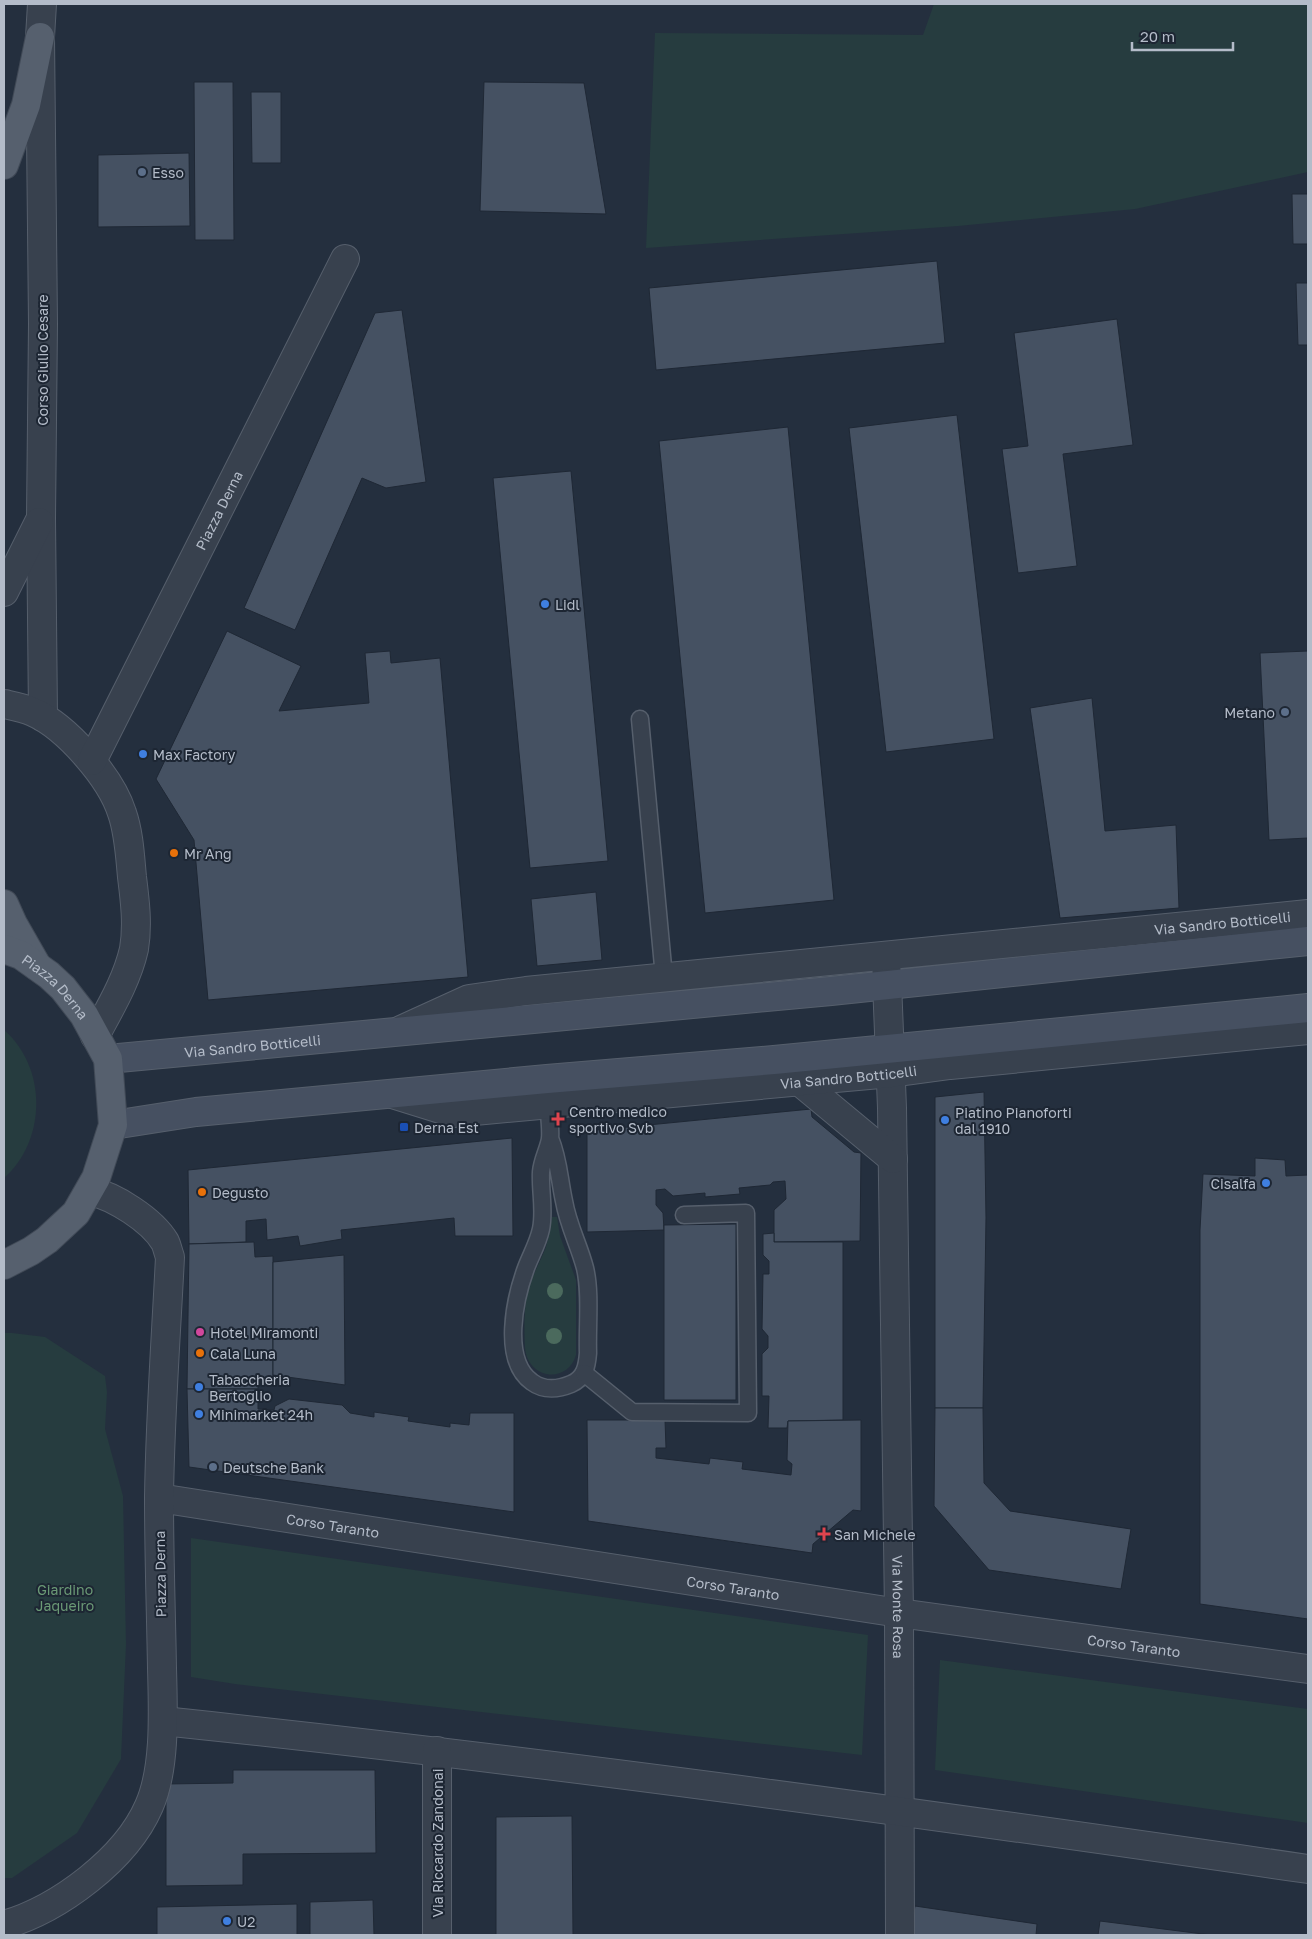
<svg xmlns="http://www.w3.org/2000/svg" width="1312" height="1939" font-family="'Golos Text',sans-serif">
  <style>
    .green { fill: #263c3f }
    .building { fill: #455162; stroke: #1f2835 }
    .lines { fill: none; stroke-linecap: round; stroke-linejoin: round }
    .lane-casing { stroke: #565f6c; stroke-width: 19 }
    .street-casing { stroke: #565f6c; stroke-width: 30 }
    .secondary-casing { stroke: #565f6c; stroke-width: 30 }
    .primary-casing { stroke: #414a57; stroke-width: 30 }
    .lane { stroke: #38414e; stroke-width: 16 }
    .street { stroke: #38414e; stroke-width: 28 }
    .secondary { stroke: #465061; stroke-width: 28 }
    .primary { stroke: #56606e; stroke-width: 28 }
    .tree { fill: #4b6a5d }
    .service-dot { fill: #5c6f8a; stroke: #1d2633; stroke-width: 2 }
    .shop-dot { fill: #3f7fe0; stroke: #1d2633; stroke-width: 2 }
    .food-dot { fill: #e8710a; stroke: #1d2633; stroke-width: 2 }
    .health-dot { fill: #e0444e; stroke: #1d2633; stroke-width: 2 }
    .transit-dot { fill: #1a4fb4; stroke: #1d2633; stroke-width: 2 }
    .hotel-dot { fill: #d1479c; stroke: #1d2633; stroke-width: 2 }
    .labels { text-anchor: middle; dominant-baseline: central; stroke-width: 4; stroke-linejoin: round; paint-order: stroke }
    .poi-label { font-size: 14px; fill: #b4bcc9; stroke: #1d2633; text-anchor: start }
    .street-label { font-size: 14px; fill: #b4bcc9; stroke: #1d2633 }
    .park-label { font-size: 14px; fill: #6b9a76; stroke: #1d2633 }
  </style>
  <rect width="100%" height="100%" fill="#242f3e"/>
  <g class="green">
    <path d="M934,4H1308V172L1135,209L958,226L646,248L655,33L923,35Z"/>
    <path d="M4,1030C47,1067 47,1140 4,1178Z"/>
    <path d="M552,1217H557L560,1236L576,1280V1355C567,1385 527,1379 525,1347C524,1330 524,1301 529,1286C534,1273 541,1260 546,1247C549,1237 550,1227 552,1217Z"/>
    <path d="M4,1333H12L45,1337L105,1376L107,1392L105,1429L123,1496L126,1644L121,1759L77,1833L12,1878H4Z"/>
    <path d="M191,1538L868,1635L862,1755L235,1684L191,1677Z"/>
    <path d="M940,1660L1308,1709V1823L935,1770Z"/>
  </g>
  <g class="building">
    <path d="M194,82H233L234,240H195Z"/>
    <path d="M484,82L584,83L606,214L480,211Z"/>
    <path d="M251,92H281V163H252Z"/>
    <path d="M189,153L190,226L98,227V155Z"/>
    <path d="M1292,194H1308V244H1293Z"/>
    <path d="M937,261L945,343L656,370L649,288Z"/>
    <path d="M1296,283H1308V345H1298Z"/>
    <path d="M402,310L426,482L386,488L362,478L295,630L244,608L375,313Z"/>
    <path d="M1117,319L1133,445L1063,454L1077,566L1018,573L1002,449L1028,446L1014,333Z"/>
    <path d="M957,415L994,739L886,752L849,428Z"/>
    <path d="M788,427L834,900L705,913L659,441Z"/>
    <path d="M571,471L608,861L530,868L493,478Z"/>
    <path d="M227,631L301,666L279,711L369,703L365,653L390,651L391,663L440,658L468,977L208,1000L194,840L156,779Z"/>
    <path d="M1308,651V838L1269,840L1260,653Z"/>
    <path d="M1092,698L1105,831L1176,825L1179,908L1060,918L1030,708Z"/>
    <path d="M596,892L602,960L537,966L531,899Z"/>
    <path d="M984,1092L986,1218L983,1408H935V1097Z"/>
    <path d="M811,1109L812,1117L854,1152L861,1153L860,1241L774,1242V1210L786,1199L785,1181L773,1182L770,1185L739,1188L740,1194L705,1197V1193L673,1196L665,1189L656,1190V1205L663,1213L664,1230L587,1232V1131Z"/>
    <path d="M512,1138L513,1236H455L454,1218L341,1230L342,1239L300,1246L298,1236L267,1240L266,1219L246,1221V1242L189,1244L188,1170Z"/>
    <path d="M1255,1158L1285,1160L1286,1176L1308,1175V1619L1200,1604V1230L1203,1174L1255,1176Z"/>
    <path d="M736,1224V1400H664V1225Z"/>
    <path d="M774,1233V1242H843V1420L788,1421L787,1428H768L769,1396H762V1354L768,1348V1336L762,1329L763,1274H769V1261L763,1255V1234Z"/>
    <path d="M254,1242L255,1257L273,1256V1378H258V1389H187L189,1244Z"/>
    <path d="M344,1255L345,1385L273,1375V1262Z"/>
    <path d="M187,1389H258V1409L274,1410L275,1406L289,1399L342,1405L350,1413L374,1417V1412L409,1417L408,1421L450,1427V1423L469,1425L470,1413H514V1512L189,1467Z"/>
    <path d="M935,1408H983L984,1483L1010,1511L1131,1529L1121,1589L989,1570L934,1506Z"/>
    <path d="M587,1420H665L666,1448H656V1458L709,1464L710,1458L743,1462L742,1469L791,1475L792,1464L787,1460L788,1421L861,1420V1511L853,1510L813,1544L812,1553L588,1521Z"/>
    <path d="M233,1770H375L376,1853L243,1854V1885L166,1886V1784L233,1783Z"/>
    <path d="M572,1816L573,1935H496V1817Z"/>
    <path d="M373,1900L374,1935H310V1902Z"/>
    <path d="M297,1904V1935H157V1907Z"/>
    <path d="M915,1906L1037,1924L1036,1935H910Z"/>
    <path d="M1100,1921L1211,1935H1098Z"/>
  </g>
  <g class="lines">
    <g class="lane-casing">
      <g id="lane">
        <path d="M640,719L664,977"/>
        <path d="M548,1104C549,1115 551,1128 550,1139C548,1150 542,1160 541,1172C540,1191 545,1210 541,1229C538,1243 531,1255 526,1268C515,1298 501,1360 532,1382C544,1391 559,1389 571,1384C585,1378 587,1366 588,1353C587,1326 591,1293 585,1268C579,1245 568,1225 564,1201C559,1178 559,1160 550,1138"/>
        <path d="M584,1373L632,1412L748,1413L746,1213L684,1215"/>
      </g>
    </g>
    <g class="street-casing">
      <g id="street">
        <path d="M42,4L40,37L43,324L41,518L43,717"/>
        <path d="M4,592L39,522"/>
        <path d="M4,704C13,706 24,708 33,712C67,727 111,778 122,813C129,833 130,856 132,877C135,901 138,925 134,949C127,980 110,1008 95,1036"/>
        <path id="s1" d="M92,761L345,259"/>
        <path id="s2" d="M886,957L892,1108L899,1613L900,1935"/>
        <path id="s3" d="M401,1030L469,999L526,991L1308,914"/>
        <path d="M799,1081L893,1159"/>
        <path id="s4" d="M392,1094L453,1113L891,1073L950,1065L1308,1030"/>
        <path id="s5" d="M159,1498L899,1613L1308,1669"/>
        <path d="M163,1721C546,1761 927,1814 1308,1869"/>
        <path d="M437,1751V1935"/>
        <path d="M4,1925C59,1909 126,1859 149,1806C166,1768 163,1709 162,1668C161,1611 159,1555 159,1498C160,1418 166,1337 170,1257C168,1252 167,1246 165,1242C152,1220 114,1196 90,1191"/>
      </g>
    </g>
    <g class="secondary-casing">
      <g id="secondary">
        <path id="s6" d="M108,1059L831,991L1308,941"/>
        <path d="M113,1125L196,1112L547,1079L774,1060L1308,1008"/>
      </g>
    </g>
    <g class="primary-casing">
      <g id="primary">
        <path d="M4,165L26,105L40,37"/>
        <path d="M4,904L13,924L37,966"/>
        <path id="s7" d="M4,949L21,955L49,975L63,988L84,1015L108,1059L113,1125L96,1178L76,1213L47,1240L31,1251L4,1265"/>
      </g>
    </g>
    <use href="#lane" class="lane"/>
    <use href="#street" class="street"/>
    <use href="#secondary" class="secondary"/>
    <use href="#primary" class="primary"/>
  </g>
  <g class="tree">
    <circle cx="555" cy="1291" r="8"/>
    <circle cx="554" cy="1336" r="8"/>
  </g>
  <g class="service-dot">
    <circle cx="142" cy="172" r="5"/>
    <circle cx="1285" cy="712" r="5"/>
    <circle cx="213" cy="1467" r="5"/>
  </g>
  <g class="shop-dot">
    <circle cx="545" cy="604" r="5"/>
    <circle cx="143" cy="754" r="5"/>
    <circle cx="945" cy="1120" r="5"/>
    <circle cx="1266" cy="1183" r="5"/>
    <circle cx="199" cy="1387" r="5"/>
    <circle cx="199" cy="1414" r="5"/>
    <circle cx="227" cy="1921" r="5"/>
  </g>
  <g class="food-dot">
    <circle cx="174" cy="853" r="5"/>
    <circle cx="202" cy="1192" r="5"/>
    <circle cx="200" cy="1353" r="5"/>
  </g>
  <g class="health-dot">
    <path d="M555.5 1111.5h5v5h5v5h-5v5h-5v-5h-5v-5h5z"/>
    <path d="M821.5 1526.5h5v5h5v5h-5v5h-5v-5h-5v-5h5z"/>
  </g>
  <rect class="transit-dot" x="399" y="1122" width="10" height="10" rx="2.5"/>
  <circle class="hotel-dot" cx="200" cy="1332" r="5"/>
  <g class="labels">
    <g class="poi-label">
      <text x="152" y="172">Esso</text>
      <text x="555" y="604">Lidl</text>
      <text x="1275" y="712" text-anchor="end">Metano</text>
      <text x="153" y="754">Max Factory</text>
      <text x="184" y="853">Mr Ang</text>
      <text x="569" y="1111">Centro medico<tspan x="569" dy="16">sportivo Svb</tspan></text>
      <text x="955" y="1112">Piatino Pianoforti<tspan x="955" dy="16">dal 1910</tspan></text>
      <text x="414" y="1127">Derna Est</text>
      <text x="1256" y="1183" text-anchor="end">Cisalfa</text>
      <text x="212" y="1192">Degusto</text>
      <text x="210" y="1332">Hotel Miramonti</text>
      <text x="210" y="1353">Cala Luna</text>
      <text x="209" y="1379">Tabaccheria<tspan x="209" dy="16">Bertoglio</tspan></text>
      <text x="209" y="1414">Minimarket 24h</text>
      <text x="223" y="1467">Deutsche Bank</text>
      <text x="834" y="1534">San Michele</text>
      <text x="237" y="1921">U2</text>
    </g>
    <g class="street-label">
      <text transform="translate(42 360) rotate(-90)">Corso Giulio Cesare</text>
      <text stroke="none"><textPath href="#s1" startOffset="281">Piazza Derna</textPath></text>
      <text stroke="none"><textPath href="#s3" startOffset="832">Via Sandro Botticelli</textPath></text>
      <text stroke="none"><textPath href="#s7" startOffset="65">Piazza Derna</textPath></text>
      <text stroke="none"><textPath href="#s6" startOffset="145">Via Sandro Botticelli</textPath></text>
      <text stroke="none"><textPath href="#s4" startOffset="461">Via Sandro Botticelli</textPath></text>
      <text stroke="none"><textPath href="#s5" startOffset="176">Corso Taranto</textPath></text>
      <text transform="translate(160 1574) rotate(-91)">Piazza Derna</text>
      <text stroke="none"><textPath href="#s5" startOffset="581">Corso Taranto</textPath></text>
      <text stroke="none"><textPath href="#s2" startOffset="650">Via Monte Rosa</textPath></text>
      <text stroke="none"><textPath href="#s5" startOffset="986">Corso Taranto</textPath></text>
      <text transform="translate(437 1843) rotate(-90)">Via Riccardo Zandonai</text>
    </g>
    <g class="park-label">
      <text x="65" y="1589">Giardino<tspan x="65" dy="16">Jaqueiro</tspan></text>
    </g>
  </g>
  <rect width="1312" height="1939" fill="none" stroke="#b4bcc9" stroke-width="10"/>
  <path d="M1132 42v8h101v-8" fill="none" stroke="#b4bcc9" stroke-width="2.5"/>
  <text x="1140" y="42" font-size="15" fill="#b4bcc9" stroke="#1d2633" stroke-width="4" paint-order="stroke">20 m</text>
</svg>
